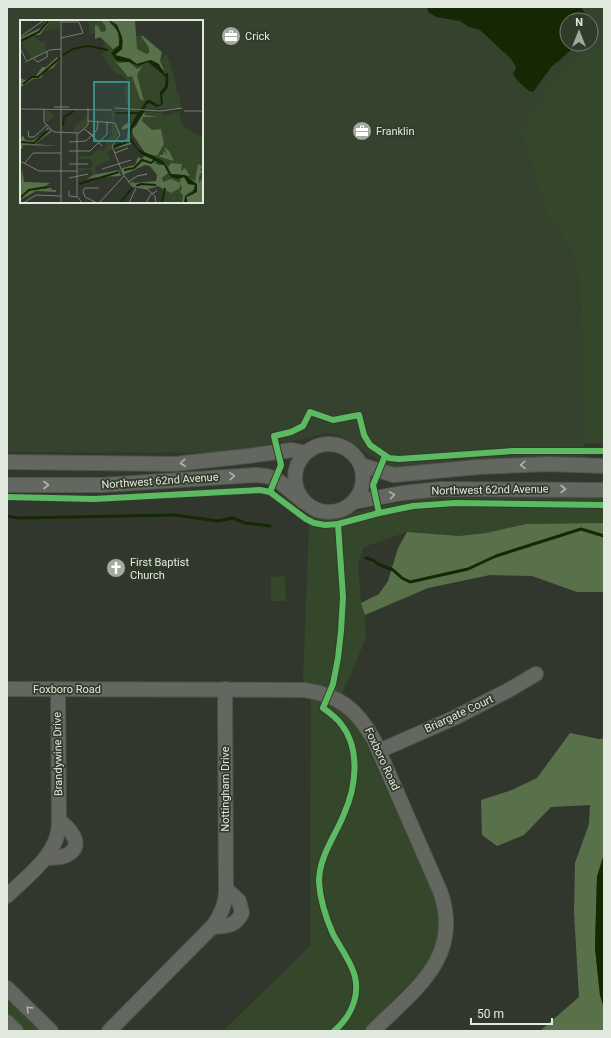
<svg xmlns="http://www.w3.org/2000/svg" width="611" height="1038" font-family="Roboto,sans-serif">
  <style>
    .built { fill: #35422d; fill-rule: evenodd }
    .green { fill: #35472a }
    .forest { fill: #59714b }
    .water { fill: #142804 }
    .lines { fill: none; stroke-linecap: round; stroke-linejoin: round }
    .stream { stroke: #142804; stroke-width: 3 }
    .minor-casing { stroke: #4e534b; stroke-width: 16 }
    .minor { stroke: #636760; stroke-width: 14 }
    .cycleway-casing { stroke: #313b2a; stroke-width: 8 }
    .cycleway { stroke: #5cba63; stroke-width: 6 }
    .oneway { stroke: #afb4ac }
    .labels { text-anchor: middle; dominant-baseline: central; stroke-width: 3.5; stroke-linejoin: round; paint-order: stroke }
    .poi-label { font-size: 11px; fill: #e1e8de; stroke: #313b2a; text-anchor: start }
    .street-label { font-size: 11px; fill: #e1e8de; stroke: #313b2a }
    .inset-river { fill: none; stroke: #142804; stroke-width: 2 }
    .inset-road { fill: none; stroke: #787e74; stroke-width: 1 }
    .view { fill: #398d84; fill-opacity: 0.15; stroke: #398d84; stroke-width: 2 }
    .inset-edge { fill: none; stroke: #e1e8de; stroke-width: 2 }
  </style>
  <rect width="100%" height="100%" fill="#32372e"/>
  <path class="built" d="M7,7H604V43L592,50L549,218L571,247L580,283L585,458H516L397,467L379,461L341,435L327,433L298,440L216,453L7,452ZM567,20H591V44H567ZM21,21H202V202H21Z"/>
  <g class="green">
    <path d="M604,43V444L584,443L580,283L571,247L549,218L521,130L556,78L592,50Z"/>
    <path d="M604,497V523L526,524L486,533L459,536L407,532L364,547L358,563L361,602L365,615L366,638L342,694L322,686L303,683L309,523L310,514L323,518L339,516L386,505L431,498Z"/>
    <path d="M285,576L286,601H271V577Z"/>
    <path d="M311,697C338,704 349,713 363,737L436,901C438,915 440,930 436,944C430,966 412,980 397,996C386,1007 374,1019 362,1031H223L310,946Z"/>
    <path d="M7,993L45,1031H24L7,1014Z"/>
  </g>
  <g class="forest">
    <path d="M604,523V592H577L532,576L490,575L428,588L365,615L361,603L379,594L388,581L398,548L407,532L459,536L486,533L526,524Z"/>
    <path d="M570,733L599,739L604,738V854L597,877L595,948L600,995L604,1008V1031H540L579,997L574,912L575,863L589,824L590,805L551,807L524,835L497,846L482,835L481,800L512,790L537,778Z"/>
  </g>
  <g class="water">
    <path d="M427,7H581L589,20H567V44H577L560,60L552,66L533,92L529,91C523,85 517,82 513,74L516,67L511,59L480,30L469,27L460,21L436,17L428,12Z"/>
    <path d="M604,854V1008L600,995L595,948L597,877Z"/>
  </g>
  <g class="lines">
    <g class="stream">
      <path d="M7,516L18,518L175,515L218,521L233,518L245,523L270,526"/>
      <path d="M366,558L373,560L378,564L393,570L402,578L410,582L468,569L496,556L581,529L604,536"/>
    </g>
    <g class="minor-casing">
      <g id="minor">
        <circle cx="329" cy="478" r="34"/>
        <path d="M7,462L175,464L248,456L292,450L305,453"/>
        <path d="M361,465L394,475L478,467L548,464L604,466"/>
        <path d="M7,485H103L256,475L266,476L276,479L304,502"/>
        <path d="M353,502L403,493L441,489L604,490"/>
        <path d="M7,689L304,690C339,695 357,709 374,740L440,891C464,957 414,990 373,1031"/>
        <path d="M379,751L454,718L507,691L536,674"/>
        <path d="M45,858C52,858 61,858 67,855C86,845 69,828 59,820"/>
        <path d="M7,896C28,875 58,855 59,824L58,689"/>
        <path d="M212,927C226,926 235,927 242,913L239,901L226,889"/>
        <path d="M7,988L51,1031"/>
        <path d="M7,1022L16,1031"/>
        <path d="M109,1031L212,927C220,917 225,906 226,893L225,689"/>
      </g>
    </g>
    <use href="#minor" class="minor"/>
    <g class="cycleway-casing">
      <g id="cycleway">
        <path d="M270,492L281,465L274,436L291,432L303,426L310,412L333,420L359,415L364,435L370,445L389,458L399,459L513,451H604"/>
        <path d="M7,497L94,499L260,490L270,492L306,519L314,523L325,525L338,524L379,513L413,506L455,503L604,505"/>
        <path d="M379,513L373,485L385,456"/>
        <path d="M334,1031C353,1015 363,990 351,966C346,955 339,945 333,934C326,918 320,900 319,882C319,856 335,837 344,814C356,787 361,749 341,724C337,718 330,713 323,708L333,684L338,658L341,631L343,597L338,524"/>
      </g>
    </g>
    <use href="#cycleway" class="cycleway"/>
  </g>
  <defs><path id="oneway-chevron" d="M-2-3.5L2.5 0L-2 3.5" fill="none" stroke-width="1.6" stroke-linecap="round" stroke-linejoin="round"/></defs>
  <g class="oneway">
    <use href="#oneway-chevron" transform="translate(183 463) rotate(174)"/>
    <use href="#oneway-chevron" transform="translate(523 465) rotate(177)"/>
    <use href="#oneway-chevron" transform="translate(232 476) rotate(-4)"/>
    <use href="#oneway-chevron" transform="translate(46 485)"/>
    <use href="#oneway-chevron" transform="translate(563 489)"/>
    <use href="#oneway-chevron" transform="translate(392 495) rotate(-10)"/>
    <use href="#oneway-chevron" transform="translate(29 1009) rotate(-135)"/>
  </g>
  <defs>
    <g id="office-disc" transform="scale(1)"><circle r="9.5" fill="#a4aaa0" stroke="#313b2a"/><path d="M-6-3h4V-5.5h4V-3h4V5H-6ZM-1-4.5V-3h2v-1.5ZM-6 0V1H6V0Z" fill="#fff"/></g>
    <g id="church-disc" transform="scale(1)"><circle r="9.5" fill="#a4aaa0" stroke="#313b2a"/><path d="M-1.2-6h2.4v3.5h3.3v2.4h-3.3V6h-2.4V-.1h-3.3v-2.4h3.3Z" fill="#fff"/></g>
  </defs>
  <g fill-rule="evenodd">
    <use href="#office-disc" x="231" y="36"/>
    <use href="#office-disc" x="362" y="131"/>
    <use href="#church-disc" x="116" y="568"/>
  </g>
  <g class="labels">
    <g class="poi-label">
      <text x="245" y="36">Crick</text>
      <text x="376" y="131">Franklin</text>
      <text x="130" y="562">First Baptist<tspan x="130" dy="13">Church</tspan></text>
    </g>
    <g class="street-label">
      <text transform="translate(160 481) rotate(-4)">Northwest 62nd Avenue</text>
      <text transform="translate(490 490) rotate(-1)">Northwest 62nd Avenue</text>
      <text x="67" y="689">Foxboro Road</text>
      <text transform="translate(459 714) rotate(-25)">Briargate Court</text>
      <text transform="translate(58 754) rotate(-91)">Brandywine Drive</text>
      <text transform="translate(382 759) rotate(65)">Foxboro Road</text>
      <text transform="translate(225 789) rotate(-90)">Nottingham Drive</text>
    </g>
  </g>
  <g transform="translate(20 20)">
    <rect width="183" height="183" fill="#32372e"/>
    <path d="M31,0H40V8L25,11ZM68,0H80L85,5L86,11L81,12L76,5V12L71,15ZM13,15L19,21L25,22L26,31L12,40L2,23ZM115,16H121L129,28L127,34L117,29ZM100,17L99,26L93,30L101,42L122,44L128,42L139,49L144,56L146,64L141,71L140,85L128,79L122,89L107,87L104,69L110,63L103,56L95,53L82,35L86,30L82,18L90,27H94ZM95,41L99,44L107,42L116,49L121,46L117,55L124,79H120L112,56L105,55ZM147,34L156,64V71L160,76V88L125,89L128,83L139,87L143,84L142,75L149,62L148,53L144,54L145,47L140,41ZM25,90L35,95L27,103L25,100ZM109,90L121,91L117,92L112,105L110,95L115,93L111,91L95,93L94,101H91L92,91ZM124,92L142,93L144,96L159,92L163,106L183,118V183L167,182L177,172L163,150L161,151L162,146L155,143L149,144L148,147L134,137L137,136L144,124L141,109L132,110L122,101L123,97L138,96L125,95ZM67,97V104L59,112H53L56,105ZM92,101L99,113L92,124V129L87,132L91,139L75,147L77,154L73,155L70,149L57,153V148H70L73,145L71,139H58V136H71L78,129L82,131L87,126L85,122L92,115ZM147,151L150,156L161,157L175,169L164,183H143L142,158Z" fill="#35472a" fill-rule="evenodd"/>
    <path d="M26,0H31L20,15H13L0,22V18L22,7ZM80,0H88L98,12L99,25L93,29L80,17L75,19V5L78,6L81,12L86,11L85,5ZM90,0H115L117,29L127,34L129,32V28L121,16H123L142,32L140,41L145,51L131,40L116,44L110,39L94,35L102,29L103,21L97,5ZM37,37L39,40L33,48L25,51L21,58L13,59L1,67L0,58L5,60L16,56L22,47H26ZM95,41L99,43L109,42L117,49L122,46L117,55L124,81L120,79L112,56L108,57ZM124,92L125,95L138,97H123L122,101L132,110L141,109L144,124L137,136L125,133L113,115L112,109L116,106ZM107,103L112,105L109,121L112,124L94,129L107,118L108,108L102,110V107ZM27,107L32,111L15,124L39,126L3,125L2,129L0,128V120L3,115L5,120L12,121L25,114ZM144,127L149,131L154,141L140,137L139,135H143L144,131L148,136ZM124,136L137,140L135,143L139,145H144L148,153L142,158L143,162L151,159L160,163L161,158L164,157L169,164L176,165L175,169L167,174L164,183H162L163,175L160,172L162,168L160,164V168L151,173L138,166L129,169L111,165L112,161L114,163L136,161L137,155L130,146L125,145L103,155L102,148L115,145L118,137L122,139ZM151,143L162,144L161,151L165,148L170,156L151,154L148,147ZM178,144L182,146L180,151L183,150L179,156V163L183,157V183H168L166,177L174,174L177,164L171,162L170,158L175,161ZM2,148L4,162L30,163L22,169L32,168L31,170H36V172L16,171L0,180ZM99,150L101,156L81,157L69,163L77,157L67,159L73,155Z" fill="#59714b"/>
    <path d="M88,0L97,5L102,17V29L95,35L110,39L117,44L131,40L139,44L144,54L148,53V67L142,75L143,84L136,87L130,83L126,84L124,92L112,109L110,117L118,129L143,141L151,154L165,155L177,164V172L166,177L168,183H164L165,176L173,172L175,165L168,164L164,157L157,159L151,157L144,145L121,134L108,118L109,108L126,81L130,80L137,85L141,84L140,72L145,67L146,57L128,42L118,46L109,42L97,41L91,33L99,26L100,17L95,6Z" fill="#142804"/>
    <path class="inset-river" d="M0,21L19,12L29,0M43,35L53,29L68,26L88,30M3,64L12,57H18L40,38M95,93H119M43,106L44,97L54,91M0,122L14,123L29,110M94,127L110,121M104,150L114,148L122,140L131,143L136,139M59,164L99,152M116,166L121,164L136,165M0,178L9,170L27,167M100,183L112,168M142,183L145,168"/>
    <path class="inset-road" d="M41,0V183M0,17L24,0M41,18L63,13L59,2H41M0,28L6,40M14,39L18,42L27,37V32M5,42L30,30L41,29M34,87H49M95,88L140,91L162,88M0,89L92,90M24,89V102L34,112L59,113L68,105V88M164,91H183M68,101L95,103L100,115L92,126L103,154L112,166L127,169L135,176L136,183M64,109L70,113L82,126L68,112M8,111L9,117H14L27,105M57,113V176L62,183M49,122L66,121L77,110L78,101M49,131H70L87,114V101M95,133L108,128M0,141L19,151H57M4,144L13,133H41M49,144H68M82,149L111,140M49,158L68,154M108,162L117,156L127,154L123,155M49,171V176L57,177M3,183L16,175L41,176M77,183L65,177L63,171L65,168H79M79,183L104,156M109,183L116,168M126,183L131,174L137,171"/>
    <path class="view" d="M74,62H109V121H74Z"/>
    <rect width="183" height="183" class="inset-edge"/>
  </g>
  <rect width="611" height="1038" fill="none" stroke="#e1e8de" stroke-width="16"/>
  <g transform="translate(579 32)"><circle r="19" fill="#313b2a" stroke="#778072"/>
  <path d="M0-3L7 15L0 10L-7 15Z" fill="#a4aaa0"/>
  <text y="-6" font-size="11" font-weight="bold" text-anchor="middle" fill="#e1e8de">N</text>
  </g>
  <path d="M471 1018v6h81v-6" fill="none" stroke="#e1e8de" stroke-width="2"/>
  <text x="477" y="1018" font-size="12" fill="#e1e8de" stroke="#313b2a" stroke-width="3" paint-order="stroke">50 m</text>
</svg>
